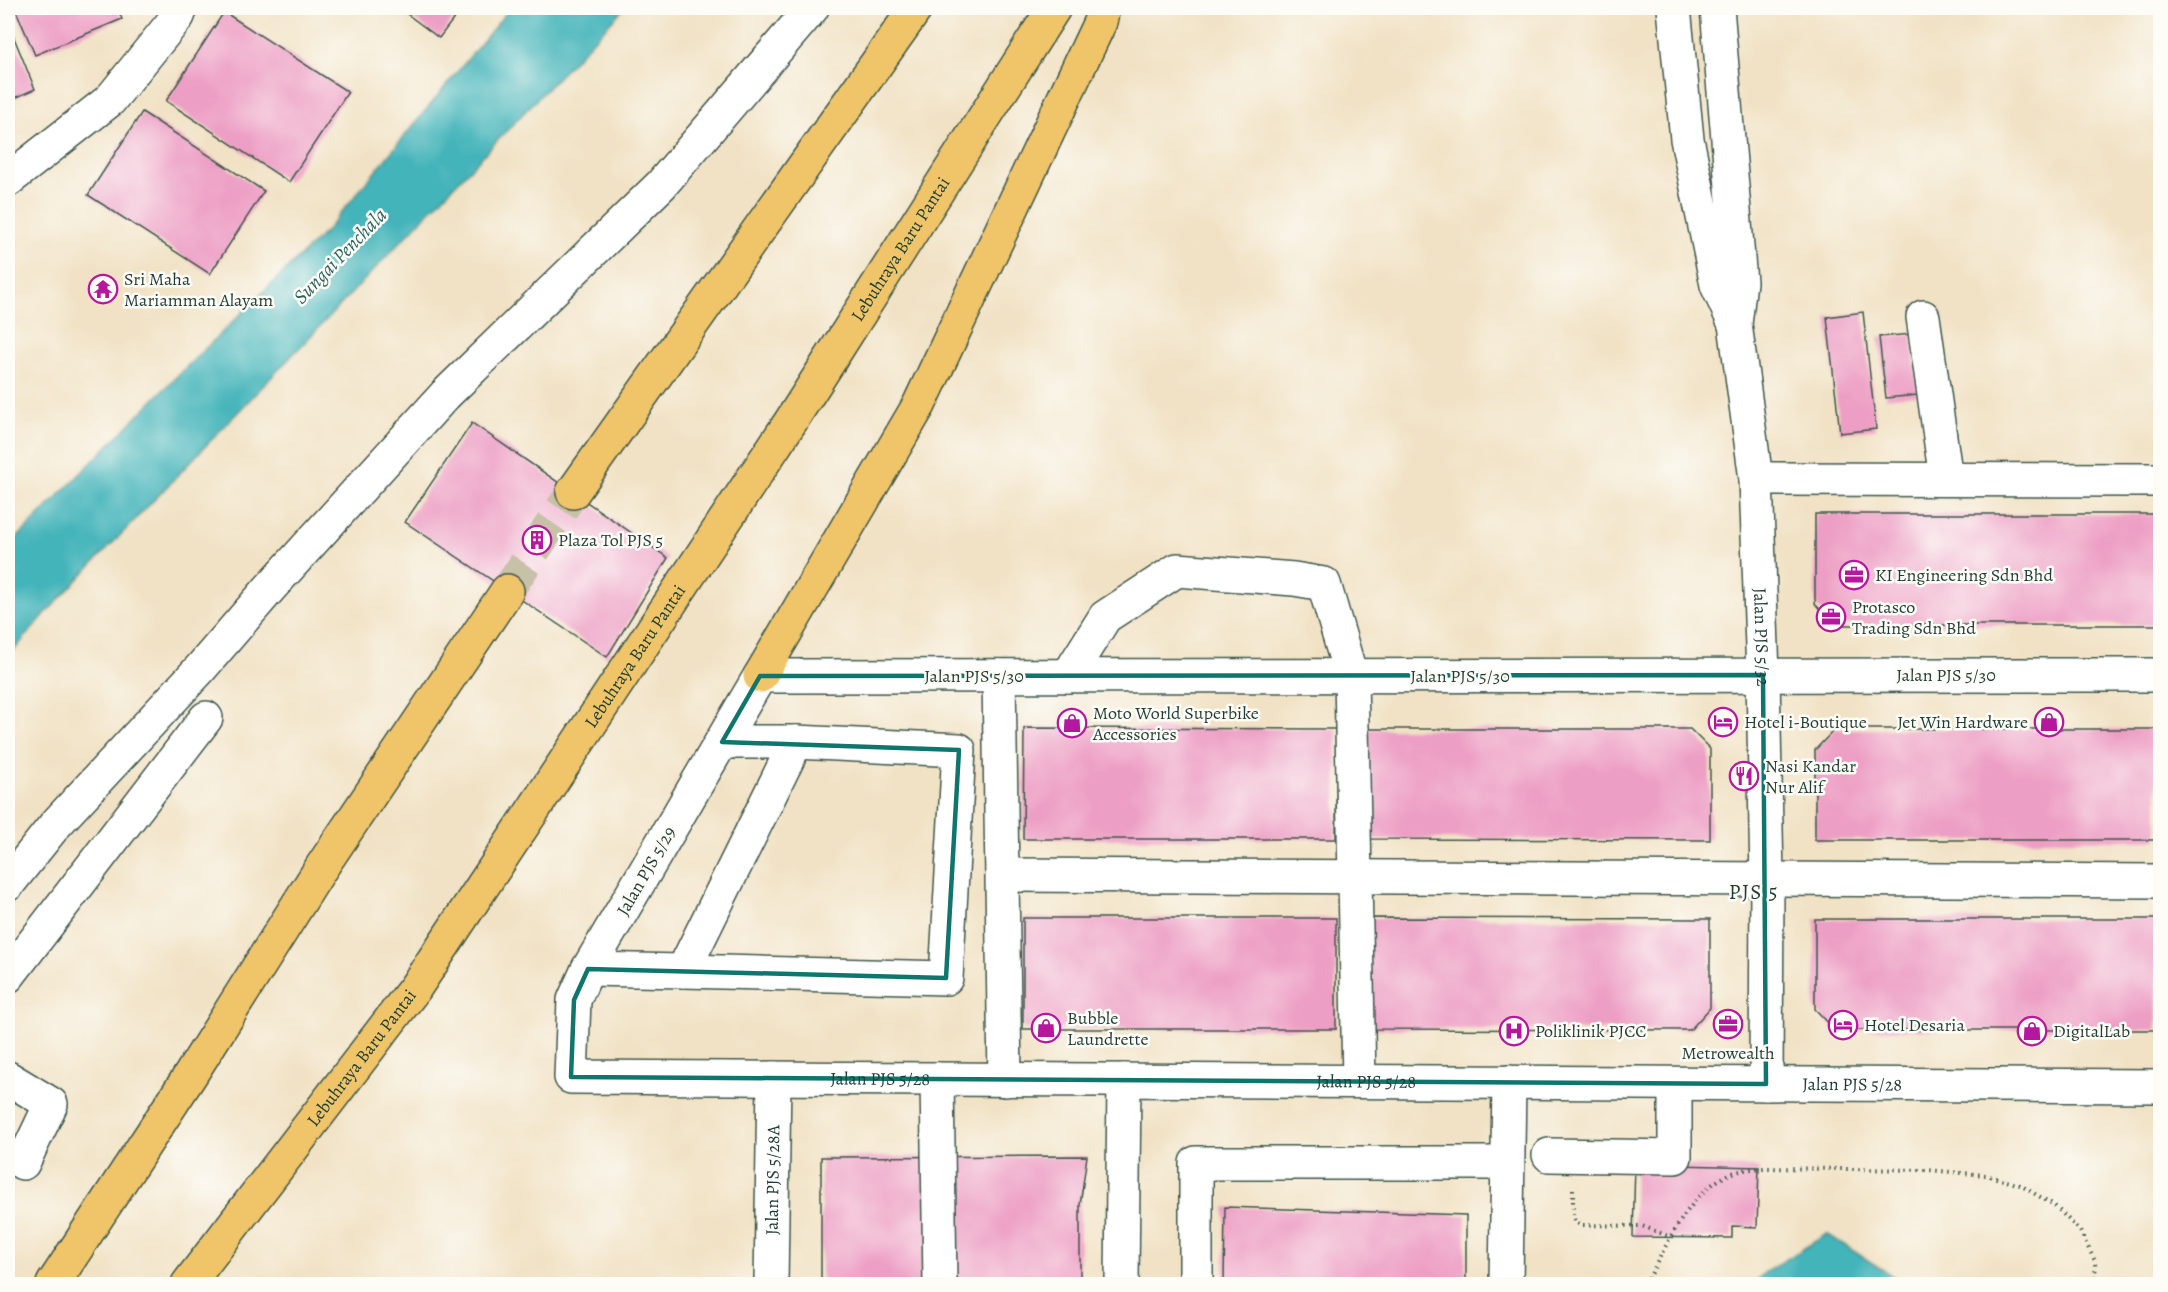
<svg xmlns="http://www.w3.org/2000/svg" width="2168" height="1292" font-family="Alegreya,serif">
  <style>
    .water { fill: #43b4ba; stroke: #317877; stroke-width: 1.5 }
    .building { fill: #ed9ec4 }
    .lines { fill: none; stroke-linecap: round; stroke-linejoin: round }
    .highway-tunnel { stroke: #c7c1a8; stroke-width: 33; stroke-dasharray: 33 16; stroke-linecap: butt }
    .minor-casing { stroke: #3e564a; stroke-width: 36 }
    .highway-casing { stroke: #3e564a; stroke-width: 36 }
    .path { stroke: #3e564a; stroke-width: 4; stroke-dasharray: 1.5 4.5; stroke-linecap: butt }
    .minor { stroke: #fff; stroke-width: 33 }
    .highway { stroke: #f0c469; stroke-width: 33 }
    .marked { fill: none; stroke: #0f766e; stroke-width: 4.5; stroke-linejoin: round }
    .labels { text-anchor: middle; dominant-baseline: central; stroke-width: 5; stroke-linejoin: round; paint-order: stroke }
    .street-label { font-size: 18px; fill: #1f3d34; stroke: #fdfcf7 }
    .poi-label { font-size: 18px; fill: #1f3d34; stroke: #fdfcf7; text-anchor: start }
    .water-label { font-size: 20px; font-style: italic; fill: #2a615c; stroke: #fdfcf7 }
    .quarter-label { font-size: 21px; letter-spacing: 1.5px; fill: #1f3d34; stroke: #fdfcf7 }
  </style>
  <rect width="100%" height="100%" fill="#fdfcf7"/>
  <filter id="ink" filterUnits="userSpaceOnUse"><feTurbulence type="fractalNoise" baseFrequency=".0167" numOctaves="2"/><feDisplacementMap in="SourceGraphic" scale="12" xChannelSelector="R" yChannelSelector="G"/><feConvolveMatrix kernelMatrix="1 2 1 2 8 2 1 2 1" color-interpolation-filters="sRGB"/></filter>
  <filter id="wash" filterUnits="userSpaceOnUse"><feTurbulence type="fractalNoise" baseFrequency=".008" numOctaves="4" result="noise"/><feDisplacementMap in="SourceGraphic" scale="24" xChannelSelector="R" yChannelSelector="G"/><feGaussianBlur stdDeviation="1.35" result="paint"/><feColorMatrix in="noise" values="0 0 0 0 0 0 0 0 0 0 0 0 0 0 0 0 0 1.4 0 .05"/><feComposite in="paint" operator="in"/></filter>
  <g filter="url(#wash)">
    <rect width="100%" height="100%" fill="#f1e2c5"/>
    <g class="water">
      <path d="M510,8H624L47,612L8,657V547L175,378L327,230Z"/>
      <path d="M1827,1234L1905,1284H1753L1764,1273Z"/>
    </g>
    <g id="blocks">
      <g class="building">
        <path d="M15,8H117L122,19L35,55Z"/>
        <path d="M399,8H462L439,38Z"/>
        <path d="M224,12L348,92L289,182L166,101Z"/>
        <path d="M8,23L35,89L8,101Z"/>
        <path d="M142,112L264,191L210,274L88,195Z"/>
        <path d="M1863,312L1876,429L1840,433L1827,317Z"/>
        <path d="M1912,334L1918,395L1886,398L1879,337Z"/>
        <path d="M472,423L668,558L607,657L405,522Z"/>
        <path d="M1815,514H2160V625H1835L1815,604Z"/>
        <path d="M1024,728L1337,729L1336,839H1023Z"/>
        <path d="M1368,729H1690L1710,749V840L1368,839Z"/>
        <path d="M1835,729H2157V840H1815V750Z"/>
        <rect x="1023" y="918" width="313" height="111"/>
        <path d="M1368,918L1710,919V1008L1690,1030L1368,1029Z"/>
        <path d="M1815,919H2157V1030H1835L1815,1009Z"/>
        <path d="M1087,1156L1080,1205V1284H821V1157Z"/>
        <path d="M1635,1164L1759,1167L1757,1227L1732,1226V1238L1633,1237Z"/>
        <path d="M1225,1207L1466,1215V1284H1224Z"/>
      </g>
    </g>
  </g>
  <g filter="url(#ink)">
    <use href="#blocks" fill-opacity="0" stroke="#3e564a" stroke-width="1.5"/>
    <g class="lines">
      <path class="highway-tunnel" d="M507,591L573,492"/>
      <g class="minor-casing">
        <g id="minor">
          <path d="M1674,8L1687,139L1717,285L1734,322"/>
          <path id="s1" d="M1717,8L1740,282L1735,324L1756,479L1763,675L1767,879L1766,1084"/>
          <path d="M8,180L110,100L178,16L181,8"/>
          <path d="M1923,317L1946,479"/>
          <path d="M1756,479L2160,480"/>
          <path id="s2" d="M2160,675L760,676L588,969L574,1000L571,1077L2160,1086"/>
          <path d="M999,676L1005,1080"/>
          <path d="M1068,676L1105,617L1177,570L1294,579L1324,584L1351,676L1359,1081"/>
          <path d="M1003,875L2160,881"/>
          <path d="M8,884L55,825L200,669L269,589L445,395L661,185L812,8"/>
          <path d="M588,969L683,971L796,742H722"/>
          <path d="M683,971L946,978L959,750L796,742"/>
          <path d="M8,976L206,718"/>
          <path d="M8,1078L51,1104L23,1163L8,1155"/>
          <path d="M937,1079L940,1284"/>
          <path d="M1549,1155L1675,1157V1084"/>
          <path id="s3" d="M771,1284L774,1078"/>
          <path d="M1122,1284L1124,1080"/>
          <path d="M1196,1284V1163H1507"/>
          <path d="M1506,1284L1509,1082"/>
        </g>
      </g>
      <g class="highway-casing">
        <g id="highway">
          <path d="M573,492L916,8"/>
          <path d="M760,676L919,405L1100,22L1103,8"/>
          <path d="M53,1284L191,1074L321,868L507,591"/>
          <path id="s4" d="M188,1284L415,988L791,421L1054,8"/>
        </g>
      </g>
      <g class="path">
        <path d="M1573,1189V1215L1575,1222L1581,1225L1642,1226L1671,1237"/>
        <path d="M1646,1284C1664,1250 1688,1195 1724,1177C1736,1170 1750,1169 1764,1168L1928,1170L1986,1175L2020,1185L2054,1205L2080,1231L2095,1261L2096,1284"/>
      </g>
      <use href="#minor" class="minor"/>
      <use href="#highway" class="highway"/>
    </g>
  </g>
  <path class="marked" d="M1763,675L1766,1084L571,1077L574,1000L588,969L946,978L959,750L722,742L760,676Z"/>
  <defs>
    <g id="temple-ring" transform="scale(1.5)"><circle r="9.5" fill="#fdfcf7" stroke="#b5179e" stroke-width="1.5"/><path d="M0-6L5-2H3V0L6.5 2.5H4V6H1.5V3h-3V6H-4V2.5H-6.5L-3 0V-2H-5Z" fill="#b5179e"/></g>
    <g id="building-ring" transform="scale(1.5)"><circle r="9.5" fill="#fdfcf7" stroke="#b5179e" stroke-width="1.5"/><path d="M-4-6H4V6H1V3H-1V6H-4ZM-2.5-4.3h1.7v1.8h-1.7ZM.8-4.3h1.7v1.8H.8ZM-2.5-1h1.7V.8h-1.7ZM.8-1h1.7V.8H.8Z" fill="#b5179e"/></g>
    <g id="office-ring" transform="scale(1.5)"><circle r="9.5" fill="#fdfcf7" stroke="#b5179e" stroke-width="1.5"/><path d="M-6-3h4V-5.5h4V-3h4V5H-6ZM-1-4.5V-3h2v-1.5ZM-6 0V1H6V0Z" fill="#b5179e"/></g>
    <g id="hotel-ring" transform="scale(1.5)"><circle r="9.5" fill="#fdfcf7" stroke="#b5179e" stroke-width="1.5"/><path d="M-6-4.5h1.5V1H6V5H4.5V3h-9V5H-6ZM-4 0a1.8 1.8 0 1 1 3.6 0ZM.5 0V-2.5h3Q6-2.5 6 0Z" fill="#b5179e"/></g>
    <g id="shop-ring" transform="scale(1.5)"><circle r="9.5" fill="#fdfcf7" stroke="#b5179e" stroke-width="1.5"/><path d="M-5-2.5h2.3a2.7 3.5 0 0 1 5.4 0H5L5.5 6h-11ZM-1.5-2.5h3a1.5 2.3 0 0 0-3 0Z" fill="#b5179e"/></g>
    <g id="restaurant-ring" transform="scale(1.5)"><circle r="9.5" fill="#fdfcf7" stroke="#b5179e" stroke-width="1.5"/><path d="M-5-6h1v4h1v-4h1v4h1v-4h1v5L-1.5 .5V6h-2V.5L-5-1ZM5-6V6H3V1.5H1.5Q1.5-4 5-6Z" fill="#b5179e"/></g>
    <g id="hospital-ring" transform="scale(1.5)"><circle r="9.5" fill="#fdfcf7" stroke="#b5179e" stroke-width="1.5"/><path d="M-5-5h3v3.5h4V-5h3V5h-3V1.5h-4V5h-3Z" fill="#b5179e"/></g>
  </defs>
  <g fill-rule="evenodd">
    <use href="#temple-ring" x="103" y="289"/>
    <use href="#building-ring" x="537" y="540"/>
    <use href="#office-ring" x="1854" y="575"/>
    <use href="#office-ring" x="1831" y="617"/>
    <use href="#hotel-ring" x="1723" y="722"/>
    <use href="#shop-ring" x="2049" y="722"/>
    <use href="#shop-ring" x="1072" y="723"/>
    <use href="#restaurant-ring" x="1744" y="776"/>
    <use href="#office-ring" x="1728" y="1024"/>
    <use href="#hotel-ring" x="1843" y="1025"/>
    <use href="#shop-ring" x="1046" y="1028"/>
    <use href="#hospital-ring" x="1514" y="1031"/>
    <use href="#shop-ring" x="2032" y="1031"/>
  </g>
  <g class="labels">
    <g class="street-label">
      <text stroke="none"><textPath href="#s4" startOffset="1257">Lebuhraya Baru Pantai</textPath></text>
      <text stroke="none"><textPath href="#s1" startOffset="632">Jalan PJS 5/32</textPath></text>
      <text stroke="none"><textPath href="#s4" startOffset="771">Lebuhraya Baru Pantai</textPath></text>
      <text x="1946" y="675">Jalan PJS 5/30</text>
      <text x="974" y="676">Jalan PJS 5/30</text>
      <text x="1460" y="676">Jalan PJS 5/30</text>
      <text transform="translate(646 871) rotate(-60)">Jalan PJS 5/29</text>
      <text stroke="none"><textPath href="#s4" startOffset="285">Lebuhraya Baru Pantai</textPath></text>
      <text stroke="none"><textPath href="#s2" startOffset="2160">Jalan PJS 5/28</textPath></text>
      <text stroke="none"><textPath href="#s2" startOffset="2646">Jalan PJS 5/28</textPath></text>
      <text stroke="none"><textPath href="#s2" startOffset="3132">Jalan PJS 5/28</textPath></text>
      <text stroke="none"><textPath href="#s3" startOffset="104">Jalan PJS 5/28A</textPath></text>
    </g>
    <g class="poi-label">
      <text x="124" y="279">Sri Maha<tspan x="124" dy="21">Mariamman Alayam</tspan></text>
      <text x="558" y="540">Plaza Tol PJS 5</text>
      <text x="1875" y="575">KI Engineering Sdn Bhd</text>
      <text x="1852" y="607">Protasco<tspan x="1852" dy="21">Trading Sdn Bhd</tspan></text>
      <text x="1093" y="713">Moto World Superbike<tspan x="1093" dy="21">Accessories</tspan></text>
      <text x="1744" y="722">Hotel i-Boutique</text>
      <text x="2028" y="722" text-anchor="end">Jet Win Hardware</text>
      <text x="1765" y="766">Nasi Kandar<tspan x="1765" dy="21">Nur Alif</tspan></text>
      <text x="1067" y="1018">Bubble<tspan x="1067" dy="21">Laundrette</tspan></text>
      <text x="1864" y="1025">Hotel Desaria</text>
      <text x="1535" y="1031">Poliklinik PJCC</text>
      <text x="2053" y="1031">DigitalLab</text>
      <text x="1728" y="1053" text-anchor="middle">Metrowealth</text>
    </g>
    <g class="water-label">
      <text transform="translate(340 256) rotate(-46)">Sungai Penchala</text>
    </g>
    <g class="quarter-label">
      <text x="1754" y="892">PJS 5</text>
    </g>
  </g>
  <rect width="2168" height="1292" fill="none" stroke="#fdfcf7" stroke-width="30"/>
</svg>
